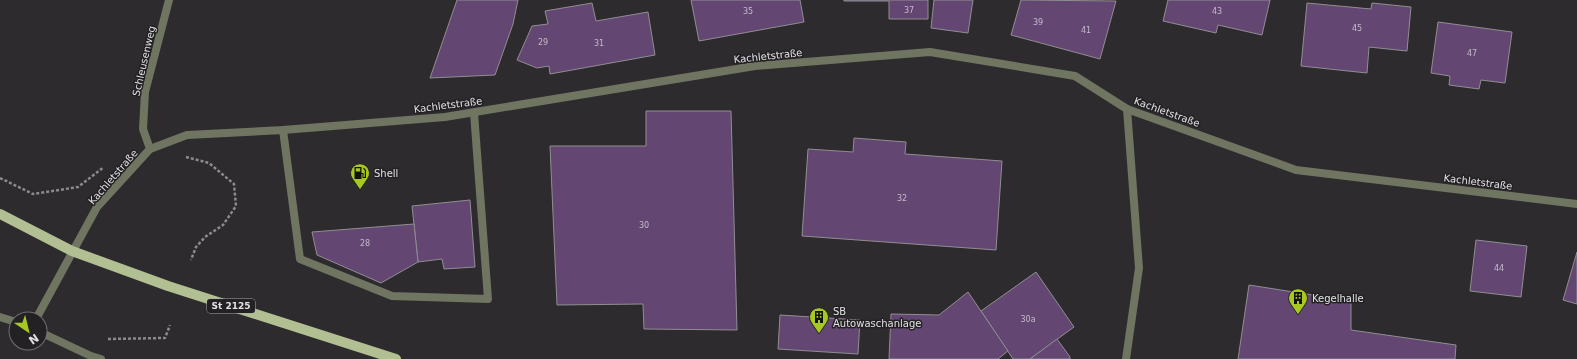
<svg xmlns="http://www.w3.org/2000/svg" width="1577" height="359" font-family="'DejaVu Sans',sans-serif">
  <style>
    .building { fill: #634772; stroke: #908e92 }
    .lines { fill: none; stroke-linecap: round; stroke-linejoin: round }
    .path { stroke: #8b8a8c; stroke-width: 2.5; stroke-dasharray: 3 2; stroke-linecap: butt }
    .service { stroke: #6f7560; stroke-width: 8 }
    .minor { stroke: #6f7560; stroke-width: 8 }
    .primary { stroke: #b2bf92; stroke-width: 10 }
    .labels { text-anchor: middle; dominant-baseline: central; stroke-width: 3; stroke-linejoin: round; paint-order: stroke }
    .number-label { font-size: 8px; fill: #c2bac7 }
    .shield { fill: #232124; stroke: #a9a7aa; stroke-width: 1 }
    .shield-label { font-size: 9px; font-weight: bold; fill: #e2e1e3 }
    .street-label { font-size: 10px; fill: #e2e1e3; stroke: #232124 }
    .poi-label { font-size: 10px; fill: #e2e1e3; stroke: #232124; text-anchor: start }
  </style>
  <rect width="100%" height="100%" fill="#2d2b2e"/>
  <g class="building">
    <path d="M457,0H518L513,24L495,75L430,78Z"/>
    <path d="M691,0H800L804,22L699,41Z"/>
    <path d="M844,0H928V19H889V1H844Z"/>
    <path d="M934,0H973L968,33L931,28Z"/>
    <path d="M1021,0L1116,1L1100,59L1011,35Z"/>
    <path d="M1168,0H1270L1262,35L1218,25L1216,33L1163,21Z"/>
    <path d="M592,3L596,21L648,12L655,55L550,74L549,66L537,68L517,60L532,26L548,24L545,11Z"/>
    <path d="M1307,3L1371,9L1372,3L1411,7L1407,51L1369,47L1367,73L1301,66Z"/>
    <path d="M1438,22L1512,32L1505,83L1481,80L1479,89L1449,85L1450,76L1431,73Z"/>
    <path d="M646,111H731L737,330L644,329L643,304L557,305L550,146H646Z"/>
    <path d="M854,138L906,142L905,154L1002,161L996,250L802,236L808,149L853,152Z"/>
    <path d="M470,200L475,267L444,269L442,259L418,262L412,206Z"/>
    <path d="M414,224L418,262L381,283L317,255L312,232Z"/>
    <path d="M1476,240L1527,246L1521,297L1470,291Z"/>
    <path d="M1577,252V304L1563,300Z"/>
    <path d="M1036,272L1074,327L1030,359H1013L981,311Z"/>
    <path d="M1249,285L1351,301V330L1456,345L1455,359H1238Z"/>
    <path d="M968,292L1008,351L998,359H889L891,314L939,315Z"/>
    <path d="M780,315L860,320L858,354L778,349Z"/>
    <path d="M1057,339L1070,357V359H1030Z"/>
  </g>
  <g class="lines">
    <g class="path">
      <path d="M186,157L209,163L234,184L236,206L223,225L205,237L196,247L191,260"/>
      <path d="M0,178L33,194L78,187L104,167"/>
      <path d="M108,339L165,338L170,325"/>
    </g>
    <g class="service">
      <path d="M283,130L300,259L392,296L488,299L474,113"/>
      <path d="M1126,359L1139,268L1127,109"/>
    </g>
    <g class="minor">
      <path d="M150,149L143,129L145,92L169,0"/>
      <path d="M0,317L16,322"/>
      <path d="M36,319L97,207L150,149L187,135L283,130L445,117L755,66L930,52L1075,76L1127,109L1296,170L1577,204"/>
      <path d="M40,332L91,356L101,359"/>
    </g>
    <path class="primary" d="M0,214L72,251L168,286L396,359"/>
  </g>
  <defs>
    <g id="fuel-pin" transform="scale(1)"><path d="M0 17L-7.5 6A9.5 9.5 0 1 1 7.5 6Z" fill="#a6c821" stroke="#232124"/><path d="M-5.5-6h7V0h2V4h1.3V-2.5L3-4.5l.8-.8L6-3V5H2.5V1h-1V6h-7ZM-4.2-4.7v3.2H.2V-4.7Z" fill="#111"/></g>
    <g id="building-pin" transform="scale(1)"><path d="M0 17L-7.5 6A9.5 9.5 0 1 1 7.5 6Z" fill="#a6c821" stroke="#232124"/><path d="M-4-6H4V6H1V3H-1V6H-4ZM-2.5-4.3h1.7v1.8h-1.7ZM.8-4.3h1.7v1.8H.8ZM-2.5-1h1.7V.8h-1.7ZM.8-1h1.7V.8H.8Z" fill="#111"/></g>
  </defs>
  <g fill-rule="evenodd">
    <use href="#fuel-pin" x="360" y="173"/>
    <use href="#building-pin" x="1298" y="298"/>
    <use href="#building-pin" x="819" y="317"/>
  </g>
  <g class="labels">
    <g class="number-label">
      <text x="909" y="10">37</text>
      <text x="748" y="11">35</text>
      <text x="1217" y="11">43</text>
      <text x="1038" y="22">39</text>
      <text x="1357" y="28">45</text>
      <text x="1086" y="30">41</text>
      <text x="543" y="42">29</text>
      <text x="599" y="43">31</text>
      <text x="1472" y="53">47</text>
      <text x="902" y="198">32</text>
      <text x="644" y="225">30</text>
      <text x="365" y="243">28</text>
      <text x="1499" y="268">44</text>
      <text x="1028" y="319">30a</text>
    </g>
    <rect class="shield" x="207" y="299" width="48" height="14" rx="3"/>
    <g class="shield-label">
      <text x="231" y="306">St 2125</text>
    </g>
    <g class="street-label">
      <text transform="translate(768 56) rotate(-6)">Kachletstraße</text>
      <text transform="translate(144 61) rotate(-77)">Schleusenweg</text>
      <text transform="translate(448 105) rotate(-7)">Kachletstraße</text>
      <text transform="translate(1167 112) rotate(20)">Kachletstraße</text>
      <text transform="translate(113 177) rotate(-49)">Kachletstraße</text>
      <text transform="translate(1478 182) rotate(7)">Kachletstraße</text>
    </g>
    <g class="poi-label">
      <text x="374" y="173">Shell</text>
      <text x="1312" y="298">Kegelhalle</text>
      <text x="833" y="311">SB<tspan x="833" dy="12">Autowaschanlage</tspan></text>
    </g>
  </g>
  <g transform="translate(28 331) rotate(145)"><circle r="19" fill="#232124" stroke="#6f6e70"/>
  <path d="M0-3L7 15L0 10L-7 15Z" fill="#a6c821"/>
  <text y="-6" font-size="11" font-weight="bold" text-anchor="middle" fill="#e2e1e3">N</text>
  </g>
</svg>
